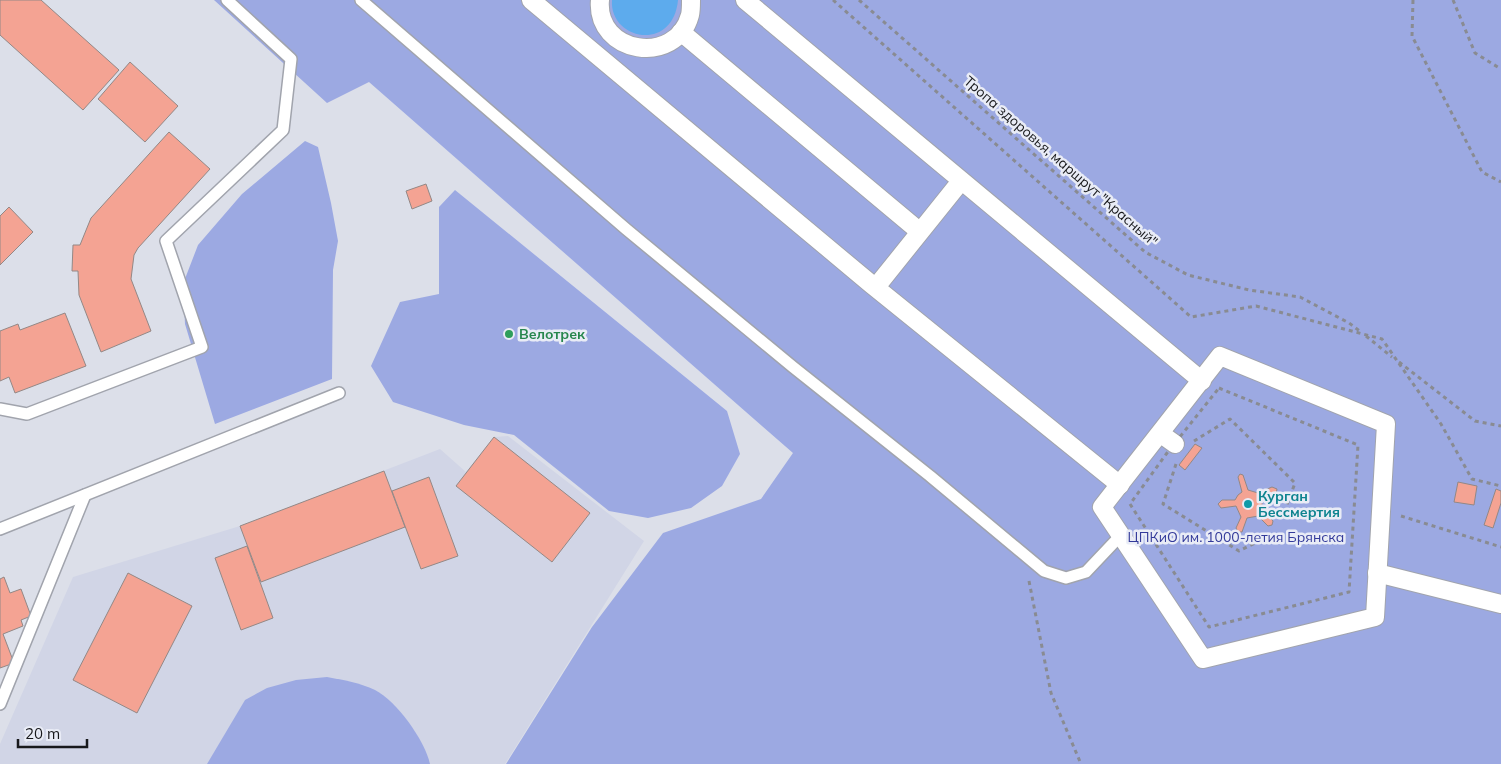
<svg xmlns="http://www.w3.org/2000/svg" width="1501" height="764" font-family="Mulish,sans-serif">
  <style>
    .built { fill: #d1d5e6 }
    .green { fill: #9ca9e2 }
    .water { fill: #5dabed }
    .building { fill: #f4a393; stroke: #938886 }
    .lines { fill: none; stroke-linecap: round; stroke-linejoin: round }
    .service-casing { stroke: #a1a4ad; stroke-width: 14 }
    .pedestrian-casing { stroke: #a1a4ad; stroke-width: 20 }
    .path { stroke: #898b92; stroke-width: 3; stroke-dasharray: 4 4; stroke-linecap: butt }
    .service { stroke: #fff; stroke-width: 11 }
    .pedestrian { stroke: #fff; stroke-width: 18 }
    .leisure-dot { fill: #2e9e5b; stroke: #e9ecf6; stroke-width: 2 }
    .culture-dot { fill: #0f9aa8; stroke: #e9ecf6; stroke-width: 2 }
    .labels { text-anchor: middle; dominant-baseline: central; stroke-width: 5; stroke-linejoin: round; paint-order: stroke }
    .street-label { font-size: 14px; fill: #18191c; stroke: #e9ecf6 }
    .leisure-label { font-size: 14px; font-weight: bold; fill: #27864d; stroke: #e9ecf6; text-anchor: start }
    .culture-label { font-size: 14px; font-weight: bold; fill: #0d838f; stroke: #e9ecf6; text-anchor: start }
    .park-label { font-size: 14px; fill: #333a9a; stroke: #e9ecf6 }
  </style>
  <rect width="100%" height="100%" fill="#dcdfe9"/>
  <path class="built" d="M508,436L644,541L505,764H0V744L73,577L240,526L440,449L466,472L494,437Z"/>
  <g class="green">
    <path d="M214,0H1501V764H506L592,627L663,533L761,499L793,453L369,82L327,103Z"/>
    <path d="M305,141L318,147L331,203L338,241L333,270L332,379L215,424L185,324L183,284L198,245L242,194Z"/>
    <path d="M455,190L727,411L740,454L722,486L691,508L648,518L609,511L514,435L464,425L393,402L371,366L400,302L439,294V207Z"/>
    <path d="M327,677C344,680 360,683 375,690C397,701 425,741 430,764H207L245,700L267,688L296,680Z"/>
  </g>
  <path class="water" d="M612,0H678C673,53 609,40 612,0Z"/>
  <g class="building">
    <path d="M0,0H41L119,70L83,110L0,35Z"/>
    <path d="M130,62L178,106L145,142L98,99Z"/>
    <path d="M169,132L210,169L138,248L134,255L131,279L151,331L101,352L79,295L78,271H72L73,245H80L91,218Z"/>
    <path d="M426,184L432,201L412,209L406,191Z"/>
    <path d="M9,207L33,232L0,265V216Z"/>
    <path d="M65,313L86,366L15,393L9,377L0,381V331L18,324L20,330Z"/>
    <path d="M494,437L590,513L552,562L456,486Z"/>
    <path d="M1195,444L1202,448L1185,470L1179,465Z"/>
    <path d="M384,471L405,527L261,582L240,526Z"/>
    <path d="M1240,474L1243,475L1248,490L1258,493L1272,487L1277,489L1276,494L1262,500V509L1273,521L1272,525L1268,526L1258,516L1247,518L1242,532H1238L1236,528L1241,517L1236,506L1221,508L1218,504L1222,500H1235L1238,495L1242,492L1238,477Z"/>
    <path d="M429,477L458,556L421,569L392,491Z"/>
    <path d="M1458,482L1477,486L1474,505L1454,502Z"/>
    <path d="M1496,489L1501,491V503L1493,528L1484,525Z"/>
    <path d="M247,546L273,618L241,630L215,558Z"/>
    <path d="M128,573L192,606L137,713L73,680Z"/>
    <path d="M4,577L10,593L21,589L31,616L21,620L23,626L3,634L14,663L0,668V579Z"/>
  </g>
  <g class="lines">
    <g class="service-casing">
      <g id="service">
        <path d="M361,0L626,229L793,367L930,476L1044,571L1066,578L1086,572L1121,535"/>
        <path d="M0,409L27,414L202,347L166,241L283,130L291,59L227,0"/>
        <path d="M0,529L339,393"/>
        <path d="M0,704L85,495"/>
      </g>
    </g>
    <g class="pedestrian-casing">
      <g id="pedestrian">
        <path d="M531,0L871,284L1120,485"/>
        <path d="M600,0C595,54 676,67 690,15C691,11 691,5 691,0"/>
        <path d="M745,0L1202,381"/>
        <path d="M681,32L919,231"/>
        <path d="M876,287L961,181"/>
        <path d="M1220,356L1386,424L1375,617L1203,659L1102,507Z"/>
        <path d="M1161,434L1175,444"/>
        <path d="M1377,573L1501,604"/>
      </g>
    </g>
    <g class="path">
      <path d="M833,0L1191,317L1256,306L1382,339L1441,424L1472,479L1501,486"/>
      <path d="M859,0L1145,252L1188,275L1249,290L1300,297L1349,323L1361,332"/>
      <path d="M1413,0L1412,36L1482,172L1501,182"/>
      <path d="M1453,0L1475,53L1501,69"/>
      <path d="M1366,336L1392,357"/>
      <path d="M1399,362L1475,421L1501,426"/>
      <path d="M1219,388L1358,445L1349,592L1209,627L1130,504L1167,453Z"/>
      <path d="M1194,441L1230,419L1295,483L1286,507"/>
      <path d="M1176,464L1163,504L1239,551L1261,540"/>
      <path d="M1401,516L1501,547"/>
      <path d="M1029,581L1051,693L1081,764"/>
    </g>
    <use href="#service" class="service"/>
    <use href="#pedestrian" class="pedestrian"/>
  </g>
  <circle class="leisure-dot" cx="509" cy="334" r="5"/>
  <circle class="culture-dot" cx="1248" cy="504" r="5"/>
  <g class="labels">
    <g class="street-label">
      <text transform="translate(1061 161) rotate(41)">Тропа здоровья, маршрут "Красный"</text>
    </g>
    <g class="leisure-label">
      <text x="519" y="334">Велотрек</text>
    </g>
    <g class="culture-label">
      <text x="1258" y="496">Курган<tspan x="1258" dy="16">Бессмертия</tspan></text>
    </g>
    <g class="park-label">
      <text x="1236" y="537">ЦПКиО им. 1000-летия Брянска</text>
    </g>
  </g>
  <path d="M18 739v8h69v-8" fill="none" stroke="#18191c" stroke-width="2.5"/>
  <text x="25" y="739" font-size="15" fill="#18191c" stroke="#e9ecf6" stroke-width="4" paint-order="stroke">20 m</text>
</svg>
